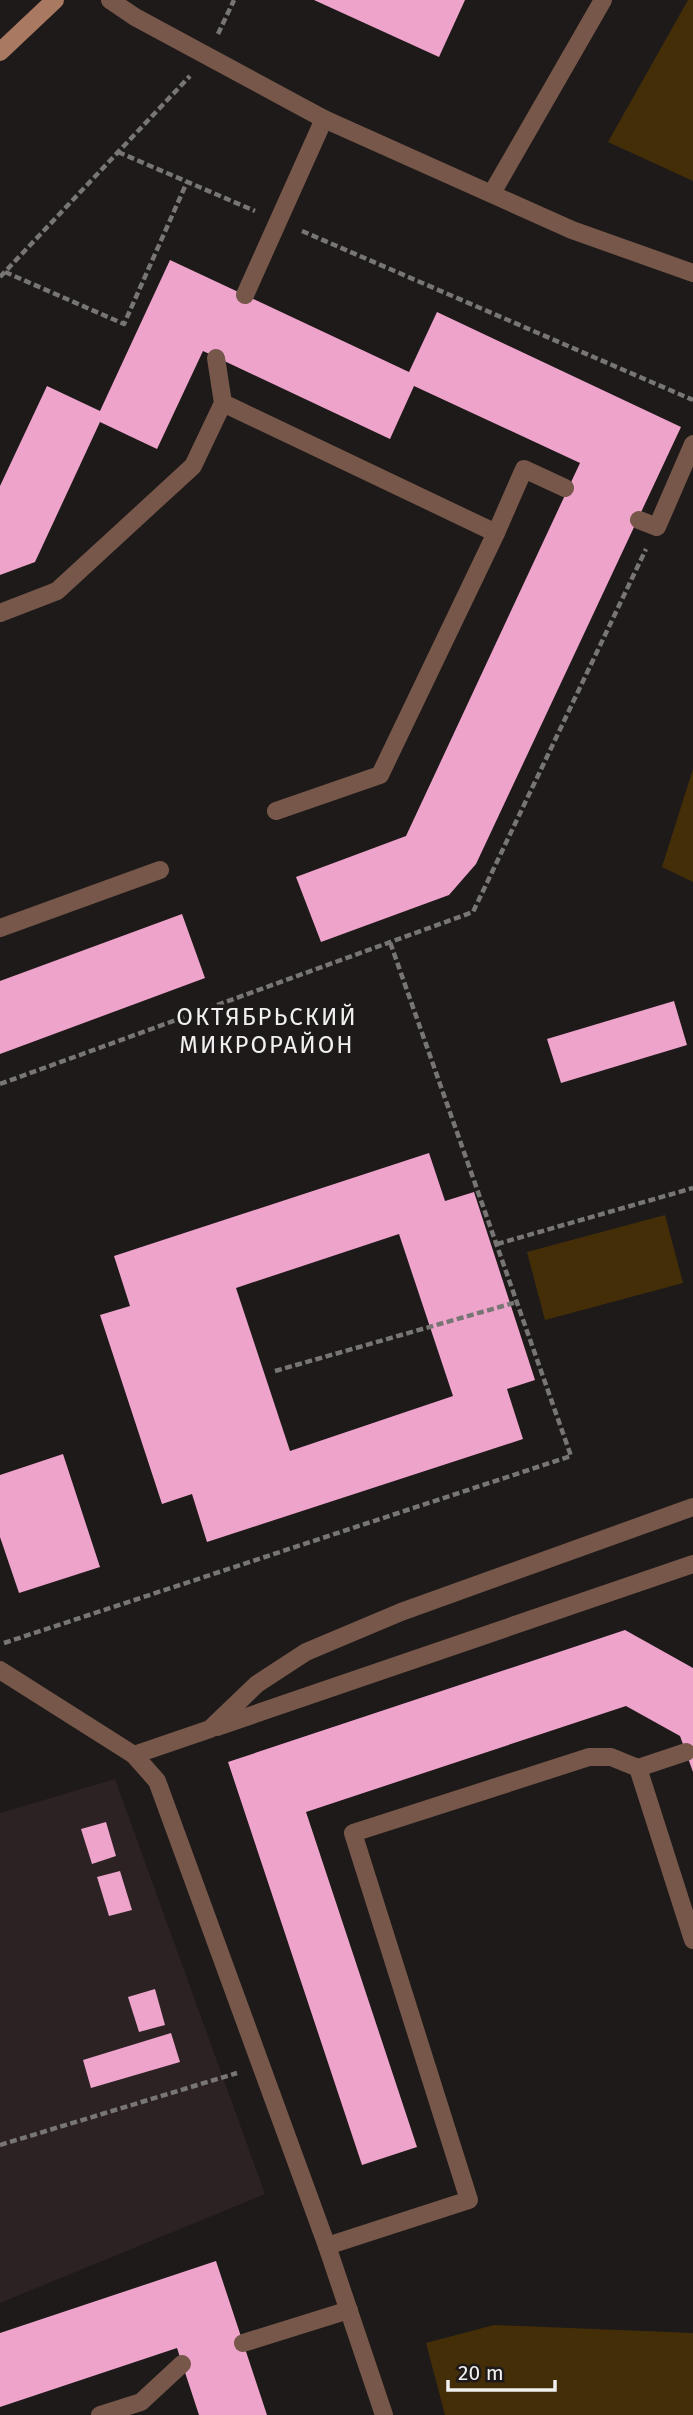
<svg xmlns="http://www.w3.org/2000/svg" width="693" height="2415" font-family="'Fira Sans',sans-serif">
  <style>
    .built { fill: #2c2223 }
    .green { fill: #442e08 }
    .building { fill: #eea3cb; fill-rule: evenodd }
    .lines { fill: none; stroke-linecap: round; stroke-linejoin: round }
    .path { stroke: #787575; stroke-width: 4.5; stroke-dasharray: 7 3.5; stroke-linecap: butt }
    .lane { stroke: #765749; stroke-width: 18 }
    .street { stroke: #765749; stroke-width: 18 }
    .secondary { stroke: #aa7962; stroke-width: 18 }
    .labels { text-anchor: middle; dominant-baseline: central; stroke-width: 7; stroke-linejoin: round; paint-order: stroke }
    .neighbourhood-label { font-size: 24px; letter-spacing: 2px; fill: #f1efef; stroke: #1e1a1a }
  </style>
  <rect width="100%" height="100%" fill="#1e1a1a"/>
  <path class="built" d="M115,1779L265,2194L0,2303V1813Z"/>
  <g class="green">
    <path d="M688,0H693V181L608,142Z"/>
    <path d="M693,769V882L662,867Z"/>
    <path d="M665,1215L683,1283L545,1320L527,1252Z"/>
    <path d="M494,2325L693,2333V2415H445L426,2343Z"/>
  </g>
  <g class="building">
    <path d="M314,0H465L439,57Z"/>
    <path d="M170,260L409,372L437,312L681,427L476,864L449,895L321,942L296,877L406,836L580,463L414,386L390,439L203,351L157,449L100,422L35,562L0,575V486L47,386L100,411Z"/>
    <path d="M182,914L205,978L0,1054V981Z"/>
    <path d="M674,1001L687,1045L561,1083L547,1039Z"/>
    <path d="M429,1153L445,1201L474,1192L535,1380L507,1389L523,1439L207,1542L192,1494L162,1504L100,1315L130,1306L114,1256ZM399,1234L453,1396L290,1451L236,1288Z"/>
    <path d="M63,1454L100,1567L19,1593L0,1537V1475Z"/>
    <path d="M625,1630L693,1668V1772L680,1736L626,1706L306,1812L417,2147L362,2165L228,1762Z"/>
    <path d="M106,1822L116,1856L92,1864L81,1829Z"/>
    <path d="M120,1871L132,1910L109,1916L97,1877Z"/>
    <path d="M155,1989L165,2025L139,2032L128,1997Z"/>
    <path d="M171,2033L180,2062L91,2088L83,2060Z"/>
    <path d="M216,2261L267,2415H199L177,2348L0,2407V2333Z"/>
  </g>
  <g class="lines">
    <g class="path">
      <path d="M218,34L234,0"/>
      <path d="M118,152L255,211"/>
      <path d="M302,231L693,400"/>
      <path d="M5,272L124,324L187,182"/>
      <path d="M0,277L190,76"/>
      <path d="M0,1084L473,912L646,549"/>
      <path d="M497,1244L693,1188"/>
      <path d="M275,1371L517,1302"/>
      <path d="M4,1643L571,1456L390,942"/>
      <path d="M0,2145L237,2073"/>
    </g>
    <g class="lane">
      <path d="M110,0L135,17L324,119L245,295"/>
      <path d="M324,119L572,230L693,273"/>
      <path d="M492,193L603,0"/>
      <path d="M223,403L496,533L380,775L276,811"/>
      <path d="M639,520L657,527L693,444"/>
      <path d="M496,533L524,469L565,488"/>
      <path d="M0,613L57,591L193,466L223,403L216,358"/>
      <path d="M0,928L160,870"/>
      <path d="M217,1727L693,1564"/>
      <path d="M134,1755L210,1729L257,1684L306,1652L401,1612L693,1507"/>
      <path d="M638,1768L686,1752"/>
      <path d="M327,2246L469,2200L353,1833L589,1757H611L638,1768L693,1940"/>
      <path d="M243,2343L349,2310"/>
      <path d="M100,2415L141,2402L182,2364"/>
    </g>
    <path class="street" d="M0,1670L134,1755L157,1781L327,2246L384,2415"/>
    <path class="secondary" d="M0,52L55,0"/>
  </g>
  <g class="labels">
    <g class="neighbourhood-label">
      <text x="267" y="1017">ОКТЯБРЬСКИЙ<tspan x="267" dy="28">МИКРОРАЙОН</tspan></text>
    </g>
  </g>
  <path d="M448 2380v10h107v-10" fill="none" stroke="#f1efef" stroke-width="3.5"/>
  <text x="458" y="2380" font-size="21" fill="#f1efef" stroke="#1e1a1a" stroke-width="5" paint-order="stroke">20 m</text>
</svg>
